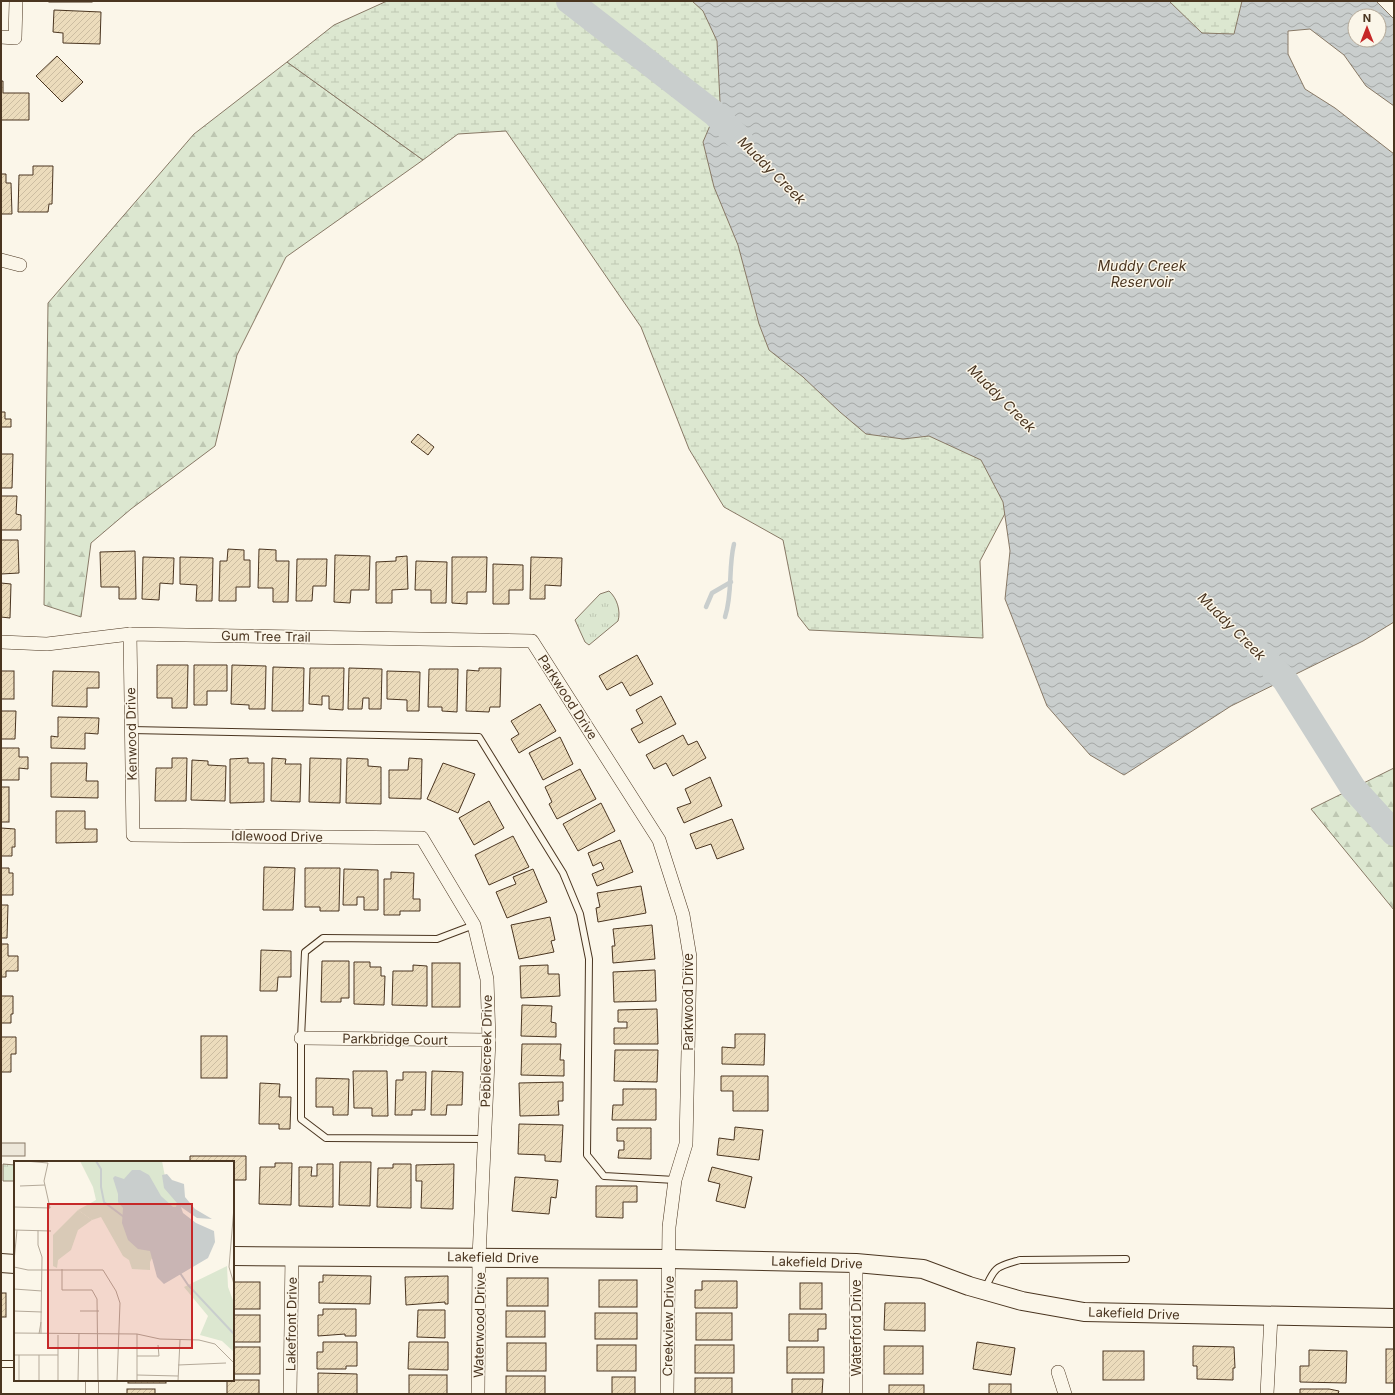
<svg xmlns="http://www.w3.org/2000/svg" width="1395" height="1395" font-family="Inter,sans-serif">
  <style>
    .forest { fill: url(#forest-firs); stroke: #887966 }
    .wetland { fill: url(#wetland-marsh); stroke: #887966 }
    .park { fill: url(#park-tufts); stroke: #887966 }
    .parking { fill: #ede7d9; stroke: #887966 }
    .water { fill: url(#water-waves); stroke: #887966; fill-rule: evenodd }
    .lines { fill: none; stroke-linecap: round; stroke-linejoin: round }
    .stream { stroke: #c9cecd; stroke-width: 4.5 }
    .river { stroke: #c9cecd; stroke-width: 26 }
    .building { fill: url(#building-hatch); stroke: #4a3520 }
    .lane-casing { stroke: #4a3520; stroke-width: 8 }
    .street-casing { stroke: #4a3520; stroke-width: 14 }
    .secondary-casing { stroke: #4a3520; stroke-width: 20 }
    .lane { stroke: #fbf6e9; stroke-width: 6 }
    .street { stroke: #fbf6e9; stroke-width: 13 }
    .secondary { stroke: #fbf6e9; stroke-width: 18 }
    .labels { text-anchor: middle; dominant-baseline: central; stroke-width: 3; stroke-linejoin: round; paint-order: stroke }
    .street-label { font-size: 13px; fill: #4a3520; stroke: #fbf6e9 }
    .water-label { font-size: 14px; font-style: italic; fill: #4a3520; stroke: #fbf6e9 }
    .inset-river { fill: none; stroke: #c9cecd; stroke-width: 2 }
    .inset-road { fill: none; stroke: #b4a999; stroke-width: 1 }
    .view { fill: #c62828; fill-opacity: 0.15; stroke: #c62828; stroke-width: 2 }
    .inset-edge { fill: none; stroke: #4a3520; stroke-width: 2 }
  </style>
  <defs>
    <pattern id="forest-firs" width="22" height="20" patternUnits="userSpaceOnUse"><rect width="22" height="20" fill="#dce7d0"/><path d="M5 1l3.5 6h-7zM16 11l3.5 6h-7z" fill="#bec7b2"/></pattern>
    <pattern id="wetland-marsh" width="20" height="14" patternUnits="userSpaceOnUse"><rect width="20" height="14" fill="#dce7d0"/><path d="M1 5h8M5 5V1M11 12h8M15 12V8" fill="none" stroke="#bec7b2"/></pattern>
    <pattern id="park-tufts" width="24" height="20" patternUnits="userSpaceOnUse"><rect width="24" height="20" fill="#dce7d0"/><path d="M3 7l-1-3M5 7V3M7 7l1-3M15 17l-1-3M17 17v-4M19 17l1-3" fill="none" stroke="#bec7b2"/></pattern>
    <pattern id="water-waves" width="16" height="10" patternUnits="userSpaceOnUse"><rect width="16" height="10" fill="#c9cecd"/><path d="M0 5q4-4 8 0t8 0" fill="none" stroke="#a5a8a6"/></pattern>
    <pattern id="building-hatch" width="6" height="6" patternUnits="userSpaceOnUse"><rect width="6" height="6" fill="#ecdcbc"/><path d="M-1 1l2-2M0 6l6-6M5 7l2-2" fill="none" stroke="#ccbda1"/></pattern>
  </defs>
  <rect width="100%" height="100%" fill="#fbf6e9"/>
  <g class="forest">
    <path d="M287,62L423,160L286,257L237,355L215,446L131,509L91,543L81,617L44,605L48,303L194,134Z"/>
    <path d="M1394,768V910L1311,809Z"/>
  </g>
  <path class="wetland" d="M387,1H1272V6L980,561L983,638L809,630L798,616L783,540L724,507L689,449L641,327L506,131L458,134L423,160L287,62L334,25Z"/>
  <g class="park">
    <path d="M609,591C617,598 621,611 618,621L589,645L585,642L575,620L600,594Z"/>
    <path d="M3,1164L15,1165V1181H3Z"/>
  </g>
  <rect class="parking" x="1" y="1143" width="24" height="13"/>
  <path class="water" d="M692,1H1169L1202,33L1234,34L1242,1H1376L1394,19V106L1366,86L1344,55L1310,29L1288,31V54L1305,89L1335,108L1394,154V622L1363,641L1231,706L1124,775L1090,755L1047,706L1005,599L1010,551L1003,502L981,460L929,436L903,439L866,434L840,412L803,377L769,350L759,324L738,245L714,187L703,142L720,102L717,41L703,11ZM1355,16H1379V40H1355Z"/>
  <g class="lines">
    <g class="stream">
      <path d="M706,607L712,593L731,582"/>
      <path d="M725,617C733,593 728,568 734,544"/>
    </g>
    <g class="river">
      <path d="M569,1L715,114L740,139"/>
      <path d="M1260,654L1285,680L1353,788L1394,833"/>
    </g>
  </g>
  <g class="building">
    <rect x="49" y="1" width="43" height="1"/>
    <path d="M54,10L101,12L100,44L63,43V33L53,32Z"/>
    <path d="M57,56L83,82L62,102L36,76Z"/>
    <path d="M1,81H3V93H29V120H1Z"/>
    <path d="M33,166H53L52,204H49L48,212H18L19,175H33Z"/>
    <path d="M1,174H6V183H11L12,214H1Z"/>
    <path d="M1,412H5V419H11V427H1V446Z"/>
    <path d="M418,434L434,447L428,455L411,442Z"/>
    <path d="M1,454H13L12,488H1Z"/>
    <path d="M1,496H17L16,514L21,515V530H1Z"/>
    <path d="M1,540H18L19,573L1,574Z"/>
    <path d="M228,549L244,550V560H250V587H236V601H219L220,561H227Z"/>
    <path d="M259,549L276,550V561H289L288,602H273V588H258Z"/>
    <path d="M135,551L136,599H119V587H101L100,552Z"/>
    <path d="M335,555L370,556L369,590H351L350,603L334,602Z"/>
    <path d="M407,556L408,589L392,590V603H376V562L396,561V557Z"/>
    <path d="M143,557L174,558L173,584L160,583L159,600L142,599Z"/>
    <path d="M180,557L213,558L212,601H196L197,585L180,584Z"/>
    <path d="M452,557H487L486,592H467V604L452,603Z"/>
    <path d="M531,557L562,558L561,586L545,585V599H530Z"/>
    <path d="M297,559H327L326,586H313L312,601H296Z"/>
    <path d="M416,561L447,562L446,603H431V590H415Z"/>
    <path d="M493,564L523,565V590H509V604H493Z"/>
    <path d="M1,583L11,584L10,618L1,617Z"/>
    <path d="M637,655L653,684L630,696L622,682L607,690L599,676Z"/>
    <path d="M157,665H188L187,708H172V698H157Z"/>
    <path d="M194,665H227V691H207V705H194Z"/>
    <path d="M232,665L266,666L265,709H249V705L231,704Z"/>
    <path d="M273,667L304,668L303,711H272Z"/>
    <path d="M310,668H344L343,710L329,709V696H322V705L309,704Z"/>
    <path d="M349,668L382,669L381,709H369V698H363L362,709H348Z"/>
    <path d="M479,668H501L500,707H490L489,712L466,711L467,670L479,671Z"/>
    <path d="M429,669H458L457,712L442,711V707H428Z"/>
    <rect x="1" y="671" width="13" height="28"/>
    <path d="M53,671L99,672V688H87V707L52,706Z"/>
    <path d="M387,671L420,672L419,711H407V700L387,699Z"/>
    <path d="M661,696L676,724L639,743L631,729L643,723L636,710Z"/>
    <path d="M540,704L556,731L519,753L511,739L519,734L511,721Z"/>
    <path d="M1,711H16L15,739H1Z"/>
    <path d="M58,717L99,718L98,734L85,733V749L51,748V736L58,737Z"/>
    <path d="M683,735L688,745L697,741L706,758L673,776L666,763L654,769L646,755Z"/>
    <path d="M560,737L573,764L543,780L529,753Z"/>
    <path d="M1,748H19V757H28V769L19,768V780H1Z"/>
    <path d="M172,758H187L186,801H155L156,768H172Z"/>
    <path d="M248,758V763H264V802L230,803V759Z"/>
    <path d="M272,758L286,759L285,764H301L300,802L271,801Z"/>
    <path d="M310,758L341,759L340,803L309,802Z"/>
    <path d="M347,758L368,759V766L381,767V804L346,803Z"/>
    <path d="M409,758L422,759L421,799L389,798V770H408Z"/>
    <path d="M192,760L208,761V765L226,766L225,801L191,800Z"/>
    <path d="M51,763H87L86,781H98V798L51,797Z"/>
    <path d="M443,763L475,774L458,813L427,799Z"/>
    <path d="M580,769L596,799L557,819L549,804L552,802L545,787Z"/>
    <path d="M710,777L722,806L684,823L677,808L691,803L685,789Z"/>
    <rect x="1" y="787" width="8" height="35"/>
    <path d="M489,801L504,828L474,845L459,818Z"/>
    <path d="M601,803L615,831L578,851L563,824Z"/>
    <path d="M56,811H85V829H97V842L56,843Z"/>
    <path d="M732,819L744,849L717,859L711,844L696,849L690,834Z"/>
    <path d="M1,828L15,829V847H12V856H1Z"/>
    <path d="M513,836L529,867L489,885L475,855Z"/>
    <path d="M620,840L633,872L597,886L592,874L604,869L601,862L593,866L588,853Z"/>
    <path d="M264,867L295,868L293,910H263Z"/>
    <path d="M1,868H9V873H13V895H1Z"/>
    <path d="M305,868H340L339,911H320V907H305Z"/>
    <path d="M344,869L378,870V910H364V897H357V905H343Z"/>
    <path d="M533,869L547,902L507,918L496,892L516,884L513,877Z"/>
    <path d="M391,872L414,873L413,899H420V911H400V915H384V879H391Z"/>
    <path d="M641,886L646,913L598,922L596,908L600,907L597,893Z"/>
    <path d="M1,905H8L7,938H1Z"/>
    <path d="M550,917L555,940L551,941L554,952L519,959L511,925Z"/>
    <path d="M652,925L655,959L613,963L612,946H615L613,929Z"/>
    <path d="M1,944H8V956H18V971H6V977H1Z"/>
    <path d="M261,950L291,951V977H278L277,991H260Z"/>
    <path d="M322,961H349V998H341V1002H321Z"/>
    <path d="M354,962H370V967H381V976H385L384,1005L354,1004Z"/>
    <rect x="432" y="963" width="28" height="44"/>
    <path d="M413,965L427,966V1006L392,1005L393,971H413Z"/>
    <path d="M548,965V974H559L560,996L521,998L520,966Z"/>
    <path d="M655,970L656,1001L614,1002L613,972Z"/>
    <path d="M1,996H13V1014H11V1023H1Z"/>
    <path d="M522,1005L552,1006L551,1022L556,1023V1037L521,1036Z"/>
    <path d="M657,1009L658,1044H614V1028H627V1022H618V1010Z"/>
    <path d="M735,1034H765L764,1065L722,1064V1047L735,1048Z"/>
    <rect x="201" y="1036" width="26" height="42"/>
    <path d="M1,1037H16V1054H11V1072H1Z"/>
    <path d="M522,1044H561L560,1060H564V1076L521,1075Z"/>
    <path d="M615,1050H658L657,1082L614,1081Z"/>
    <path d="M353,1071H387L388,1116H372V1108H354Z"/>
    <path d="M432,1071L463,1072L462,1105H447L446,1115H431Z"/>
    <path d="M403,1072H426L425,1110H412V1115H395L396,1080H403Z"/>
    <path d="M721,1076H768V1111H733V1091H721Z"/>
    <path d="M316,1078L349,1079L348,1115H333V1107H316Z"/>
    <path d="M563,1082V1101H558L559,1115L520,1116L519,1083Z"/>
    <path d="M260,1083L280,1084L279,1097H291L290,1129H279V1124H259Z"/>
    <path d="M623,1089H656V1120H612L613,1105H623Z"/>
    <path d="M519,1124L563,1125L561,1162L545,1161V1155L518,1154Z"/>
    <path d="M735,1127L763,1130L759,1160L717,1155L719,1138L734,1140Z"/>
    <path d="M617,1128H651V1159L618,1158L619,1150H624V1141H617Z"/>
    <path d="M190,1156H246V1180H233V1162H190Z"/>
    <path d="M340,1162H371L370,1206L339,1205Z"/>
    <path d="M275,1163H292L291,1205L259,1204L260,1167H275Z"/>
    <path d="M317,1164H333V1207L299,1206V1167H312L311,1176H317Z"/>
    <path d="M393,1164H411V1208L377,1207L378,1168H393Z"/>
    <path d="M454,1164L453,1209L421,1208L422,1181H416V1165Z"/>
    <path d="M712,1167L752,1177L745,1208L716,1201L720,1184L708,1181Z"/>
    <path d="M515,1177L558,1180L556,1198L551,1197L549,1214L512,1211Z"/>
    <path d="M596,1186H637V1202H623V1218L596,1217Z"/>
    <path d="M323,1275L371,1276L370,1304L319,1303V1282H323Z"/>
    <path d="M448,1276V1304H445V1302L406,1305L405,1277Z"/>
    <rect x="507" y="1278" width="41" height="28"/>
    <rect x="599" y="1280" width="38" height="27"/>
    <path d="M702,1281H737V1308H695V1290H702Z"/>
    <rect x="233" y="1282" width="27" height="27"/>
    <rect x="800" y="1283" width="22" height="26"/>
    <rect x="14" y="1292" width="1" height="40"/>
    <rect x="1" y="1293" width="5" height="24"/>
    <path d="M885,1303H925V1331L884,1330Z"/>
    <path d="M323,1309H356V1336H345V1334L318,1336V1315H323Z"/>
    <path d="M418,1310H445V1338L417,1337Z"/>
    <rect x="506" y="1311" width="39" height="26"/>
    <rect x="595" y="1313" width="42" height="26"/>
    <rect x="696" y="1313" width="36" height="27"/>
    <path d="M789,1314H826V1329H818V1341H789Z"/>
    <rect x="233" y="1315" width="27" height="27"/>
    <path d="M323,1342H357V1366H346V1369H317V1352H323Z"/>
    <path d="M409,1342H448V1370L408,1369Z"/>
    <path d="M977,1342L1015,1348L1011,1375L973,1369Z"/>
    <rect x="507" y="1343" width="39" height="28"/>
    <rect x="597" y="1345" width="39" height="26"/>
    <rect x="695" y="1345" width="39" height="28"/>
    <rect x="884" y="1346" width="39" height="28"/>
    <path d="M1193,1346L1234,1347L1235,1368H1233V1380L1197,1379V1366H1193Z"/>
    <rect x="233" y="1347" width="27" height="27"/>
    <rect x="787" y="1347" width="37" height="26"/>
    <rect x="1386" y="1349" width="8" height="34"/>
    <path d="M1309,1350L1347,1351L1346,1383L1300,1382V1366H1309Z"/>
    <rect x="1103" y="1351" width="41" height="29"/>
    <path d="M318,1373L357,1374V1394H318Z"/>
    <rect x="409" y="1375" width="38" height="19"/>
    <rect x="506" y="1376" width="39" height="18"/>
    <rect x="612" y="1377" width="23" height="17"/>
    <rect x="695" y="1378" width="37" height="16"/>
    <path d="M792,1379H823L822,1394H792Z"/>
    <rect x="128" y="1380" width="38" height="3"/>
    <rect x="227" y="1380" width="32" height="14"/>
    <rect x="989" y="1384" width="22" height="10"/>
    <rect x="889" y="1385" width="35" height="9"/>
    <rect x="127" y="1389" width="28" height="5"/>
    <path d="M1300,1389H1329L1339,1391L1338,1394H1300Z"/>
  </g>
  <g class="lines">
    <g class="lane-casing">
      <g id="lane">
        <path d="M131,730L479,737L563,873L580,914L589,959L587,1155L604,1176L675,1180"/>
        <path d="M474,925L437,939L323,938L305,952L301,1038V1119L326,1138L484,1139"/>
        <path d="M985,1289C995,1266 996,1267 1020,1260L1126,1259"/>
        <path d="M1,1364H15"/>
      </g>
    </g>
    <g class="street-casing">
      <g id="street">
        <path d="M1,37L15,38L16,1"/>
        <path d="M1,260L20,265"/>
        <path d="M130,634L133,835L422,838L474,925L487,979L489,1040L479,1257L478,1394"/>
        <path d="M1,642L47,644L130,634L532,641L659,840L683,915L690,957L686,1144L675,1180L669,1227L667,1394"/>
        <path d="M301,1038L489,1040"/>
        <path d="M856,1263V1394"/>
        <path d="M1058,1372L1065,1394"/>
        <path d="M92,1394V1380"/>
        <path d="M290,1394L292,1255"/>
        <path d="M1267,1394L1271,1316"/>
      </g>
    </g>
    <g class="secondary-casing">
      <g id="secondary">
        <path d="M233,1256L669,1259L856,1263L923,1269L969,1286L1022,1301L1084,1312L1394,1318"/>
        <path d="M1,1263L15,1264"/>
      </g>
    </g>
    <use href="#lane" class="lane"/>
    <use href="#street" class="street"/>
    <use href="#secondary" class="secondary"/>
  </g>
  <g class="labels">
    <g class="street-label">
      <text transform="translate(266 636) rotate(1)">Gum Tree Trail</text>
      <text transform="translate(568 697) rotate(57)">Parkwood Drive</text>
      <text transform="translate(131 734) rotate(-91)">Kenwood Drive</text>
      <text transform="translate(277 836) rotate(1)">Idlewood Drive</text>
      <text transform="translate(688 1002) rotate(-90)">Parkwood Drive</text>
      <text transform="translate(395 1039) rotate(1)">Parkbridge Court</text>
      <text transform="translate(486 1051) rotate(-89)">Pebblecreek Drive</text>
      <text transform="translate(493 1257) rotate(1)">Lakefield Drive</text>
      <text transform="translate(817 1262) rotate(2)">Lakefield Drive</text>
      <text transform="translate(1134 1313) rotate(2)">Lakefield Drive</text>
      <text transform="translate(291 1324) rotate(-89)">Lakefront Drive</text>
      <text transform="translate(479 1325) rotate(-89)">Waterwood Drive</text>
      <text transform="translate(668 1326) rotate(-89)">Creekview Drive</text>
      <text transform="translate(856 1328) rotate(-90)">Waterford Drive</text>
    </g>
    <g class="water-label">
      <text transform="translate(772 170) rotate(45)">Muddy Creek</text>
      <text x="1142" y="265">Muddy Creek<tspan x="1142" dy="16">Reservoir</tspan></text>
      <text transform="translate(1002 398) rotate(45)">Muddy Creek</text>
      <text transform="translate(1232 626) rotate(45)">Muddy Creek</text>
    </g>
  </g>
  <g transform="translate(14 1161)">
    <rect width="220" height="220" fill="#fbf6e9"/>
    <path d="M64,49L78,59L64,69L57,89L44,99L43,107L39,105V74ZM213,105L214,126L220,142V191L208,180L186,174L194,155L170,126Z" fill="#dce7d0"/>
    <path d="M66,0H148L153,26L166,43L136,101V109L118,108L115,99L109,95L87,56L78,59L64,49L82,39L79,26Z" fill="#dce7d0"/>
    <path d="M118,9H126L135,14L147,35L159,46H162L163,42L150,27L148,14L153,13L158,19L170,23L171,36L181,48L198,58L183,57L167,46L169,52L182,62L200,70L201,81L194,97L150,123L143,116L136,90L124,88L114,79L108,62L109,47L104,41V33L99,17L101,15L110,18Z" fill="#c9cecd"/>
    <path class="inset-river" d="M82,0L87,8V26L90,41L110,56M166,112L174,124L220,173"/>
    <path class="inset-road" d="M6,25L31,24M0,46L36,47L30,20L34,2L11,0M220,46L215,106L220,123M0,69L37,70M24,69V84L28,96L27,161M0,100L3,69M0,106L14,109H89L102,130L106,142L103,220M48,108V129H78L83,138L84,220M0,128L28,130M0,150L28,151M66,150H85M0,172L123,173L146,178L185,179L201,183L220,202M25,173L27,161V173M0,194H44M123,195H145L144,184M164,204L212,202M123,214L164,215M5,220V194M25,220V194M44,220V174M64,220L65,172M123,220V173M164,220L166,179"/>
    <path class="view" d="M34,43H178V187H34Z"/>
    <rect width="220" height="220" class="inset-edge"/>
  </g>
  <rect width="1395" height="1395" fill="none" stroke="#4a3520" stroke-width="4"/>
  <g transform="translate(1367 28)"><circle r="19" fill="#fbf6e9" stroke="#b4a999"/>
  <path d="M0-3L7 15L0 10L-7 15Z" fill="#c62828"/>
  <text y="-6" font-size="11" font-weight="bold" text-anchor="middle" fill="#4a3520">N</text>
  </g>
</svg>
